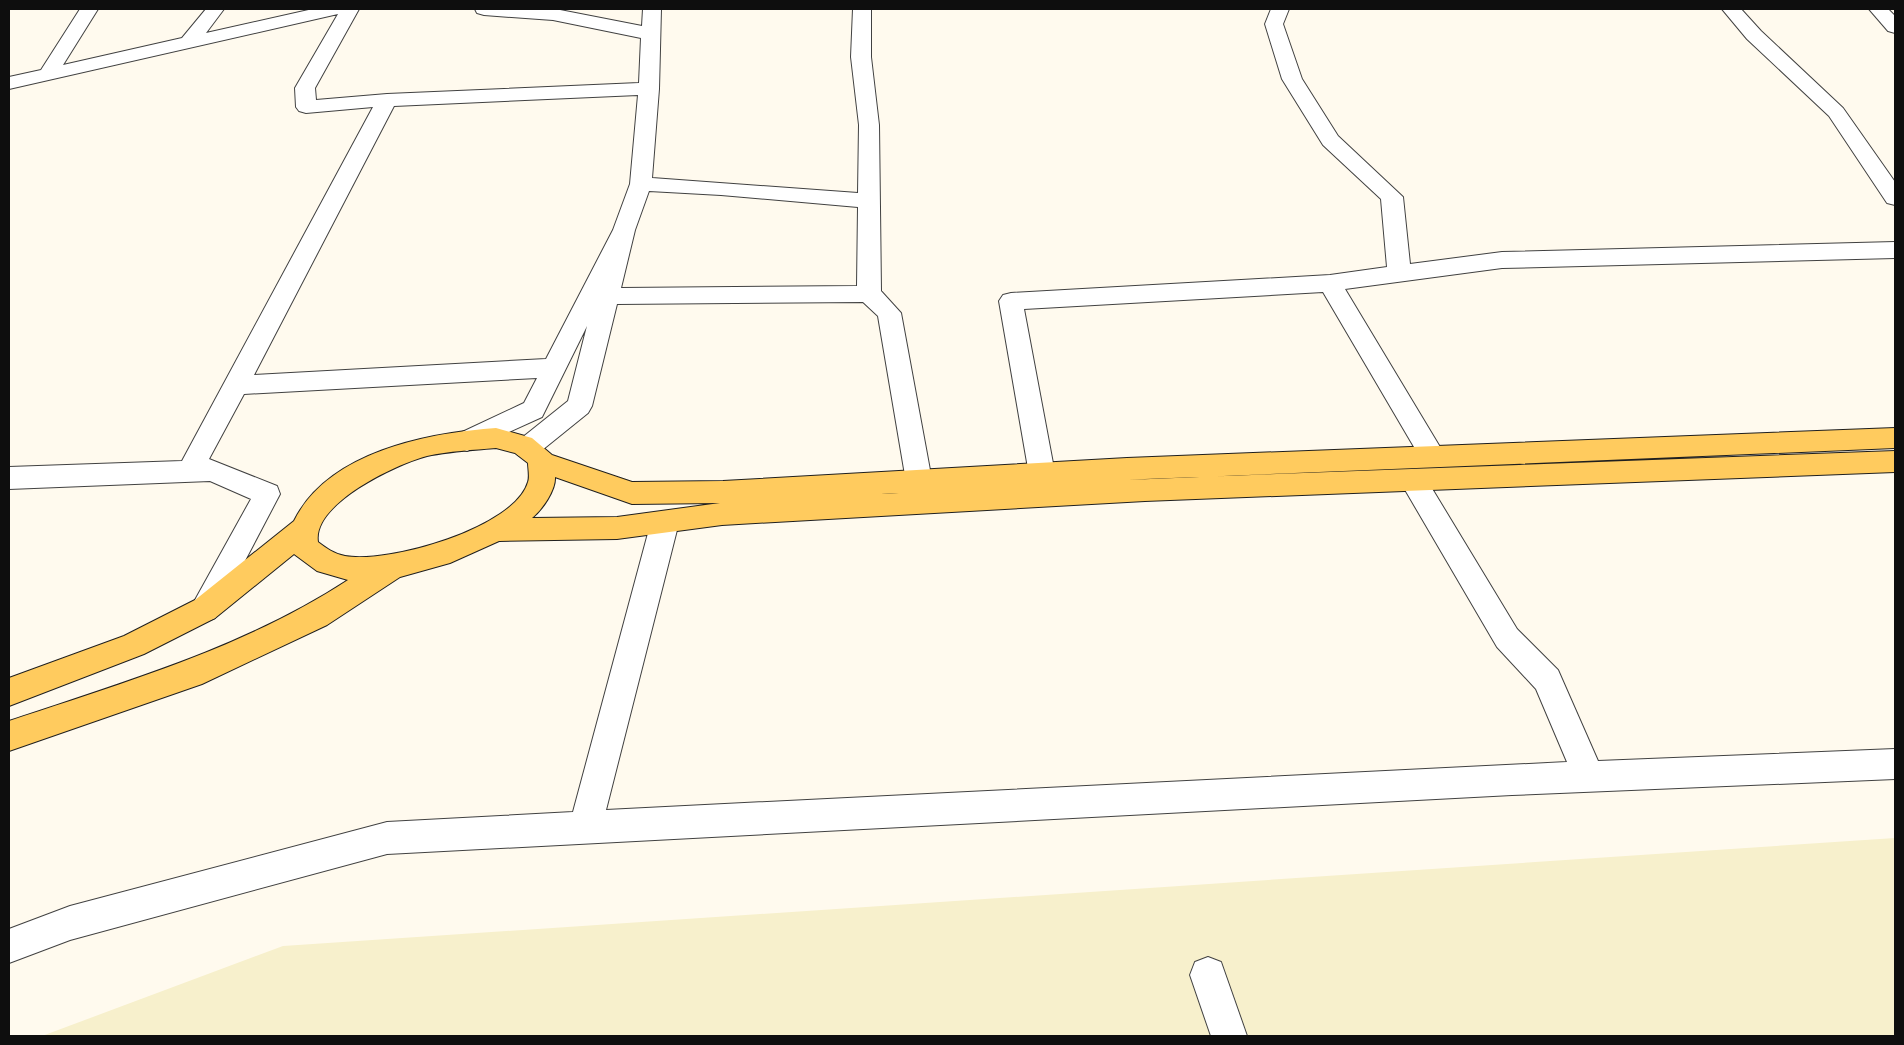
<svg xmlns="http://www.w3.org/2000/svg" width="1904" height="1045" font-family="Literata,serif">
  <style>
    .farmland { fill: #f7f0cc }
    .lines { fill: none; stroke-linecap: round; stroke-linejoin: round }
    .minor-casing { stroke: #414141; stroke-width: 2 }
    .major-casing { stroke: #1f1f1f; stroke-width: 2 }
    .minor { fill: #fff; fill-rule: evenodd }
    .major { fill: #ffcb5e; fill-rule: evenodd }
  </style>
  <rect width="100%" height="100%" fill="#fffaee"/>
  <path class="farmland" d="M1895,838V1036H42L283,946Z"/>
  <g class="lines">
    <g class="minor-casing">
      <g id="minor">
        <path d="M80,9H98L63,65L182,38L206,9H224L206,33L313,9H359L315,88L316,100L387,94L639,83L641,38L553,20L484,15L477,13L475,9H555L642,26L643,9H661L659,89L652,178L858,193L859,125L851,57L853,9H871V57L879,125L881,291L901,313L932,481L928,489L919,492L910,489L906,481L878,316L863,302L617,304L592,406L588,413L536,455L527,458L518,455L514,448L518,441L568,401L587,326L542,417L467,451L458,448L454,441L458,434L524,403L537,378L244,394L209,459L277,486L280,494L215,618L205,622L195,618L190,609L251,499L210,481L9,489V467L182,461L373,107L306,113L299,111L296,107L295,88L338,14L9,89V77L41,70ZM638,95L630,184L613,230L546,359L254,375L394,106ZM649,191L721,195L858,207L857,286L621,288L635,230Z"/>
        <path d="M1271,9H1289L1283,24L1302,79L1338,136L1403,197L1410,264L1502,252L1895,242V258L1502,268L1345,289L1446,457L1442,464L1433,467L1424,464L1323,292L1024,309L1055,474L1051,482L1042,485L1033,482L1029,474L999,301L1003,295L1011,293L1330,275L1387,267L1381,199L1323,145L1282,79L1265,24Z"/>
        <path d="M1722,9H1741L1761,31L1843,108L1895,182V205L1887,203L1829,116L1747,39Z"/>
        <path d="M1869,9H1888L1895,16V33L1888,31Z"/>
        <path d="M1413,469L1422,472L1517,629L1558,670L1598,761L1895,749V779L1512,795L387,854L70,940L9,963V929L70,906L387,822L573,812L651,522L655,514L665,511L675,514L679,522L606,810L1567,762L1536,689L1497,647L1404,488L1400,480L1404,472Z"/>
        <path d="M1208,957L1221,962L1247,1036H1211L1190,975L1195,962Z"/>
      </g>
    </g>
    <g class="major-casing">
      <path id="major" d="M496,428L532,438L552,455L632,482L723,481L1127,458L1895,428V448L1127,480L881,494L1145,479L1895,451V472L1145,501L722,525L617,539L499,541L450,563L400,577L327,625L202,684L9,751V721C125,682 244,648 348,580L317,571L294,554L215,618L144,654L9,706V678L124,636L195,600L294,521C328,452 427,433 496,428ZM496,448L515,453L528,463C528,468 530,477 528,482C515,528 388,564 345,556C334,554 326,548 318,542C312,504 396,464 427,456C449,451 473,450 496,448ZM555,477L632,504L720,503L617,517L532,518C542,510 556,490 555,477Z"/>
    </g>
    <use href="#minor" class="minor"/>
    <use href="#major" class="major"/>
  </g>
  <rect width="1904" height="1045" fill="none" stroke="#0e0e0e" stroke-width="20"/>
</svg>
